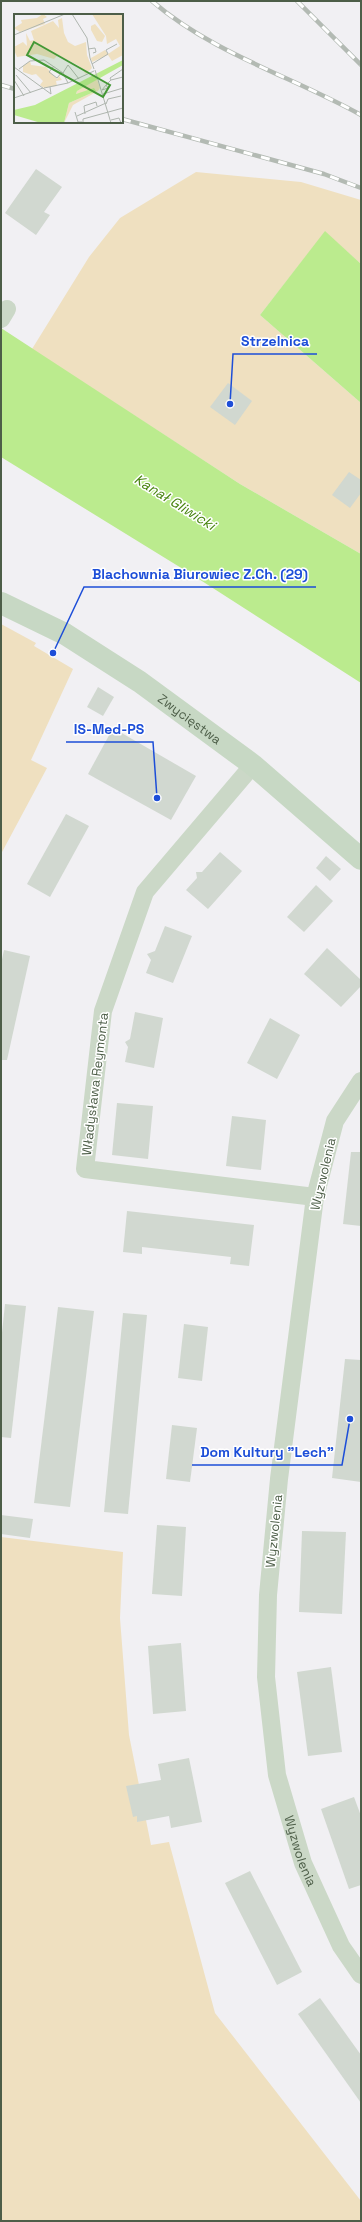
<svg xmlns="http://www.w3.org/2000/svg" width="362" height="2222" font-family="'Space Grotesk',sans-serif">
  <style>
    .green { fill: #efe0c0 }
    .water { fill: #bbeb8e }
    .building { fill: #d1d8d0 }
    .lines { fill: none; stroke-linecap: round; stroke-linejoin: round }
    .street { stroke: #cbd8c7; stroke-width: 18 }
    .secondary { stroke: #c7d8c4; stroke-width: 22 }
    .rail-casing { stroke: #b3bab3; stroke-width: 4.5 }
    .rail { stroke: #fff; stroke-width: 3; stroke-dasharray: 9; stroke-linecap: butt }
    .labels { text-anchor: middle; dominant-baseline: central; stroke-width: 3; stroke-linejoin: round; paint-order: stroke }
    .street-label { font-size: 13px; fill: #4d5e48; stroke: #fff }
    .water-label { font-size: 14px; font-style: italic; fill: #488410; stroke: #fff }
    .inset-road { fill: none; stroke: #afb6af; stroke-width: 1 }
    .view { fill: #439835; fill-opacity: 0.15; stroke: #439835; stroke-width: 2 }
    .inset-edge { fill: none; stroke: #4d5e48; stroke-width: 2 }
    .leader { fill: none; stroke: #1d4ed8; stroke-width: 1.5 }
    .callout-dot { fill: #1d4ed8; stroke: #fff; stroke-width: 1.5 }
    .callout-label { font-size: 14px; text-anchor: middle; font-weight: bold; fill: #1d4ed8; stroke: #fff; stroke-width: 3; stroke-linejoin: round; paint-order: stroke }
  </style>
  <rect width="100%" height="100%" fill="#f1f0f3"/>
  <g class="green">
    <path d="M196,172L301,182L361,200V264L325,232L260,315L361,403V554L240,484L32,349L89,257L120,218Z"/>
    <path d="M1,624L36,643L34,646L73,669L31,760L47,768L1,854Z"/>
    <path d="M1,1537L123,1552L120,1618L129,1735L151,1845L169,1842L215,2013L361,2201V2221H1Z"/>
  </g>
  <g class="water">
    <path d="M325,231L361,264V403L260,315Z"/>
    <path d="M1,328L240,484L361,554V683L191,574L1,457Z"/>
  </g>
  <g class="building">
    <path d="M36,169L62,187L44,212L50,215L36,235L5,213Z"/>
    <path d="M228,383L252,401L235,425L210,407Z"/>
    <path d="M349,472L361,480V493L350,508L332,495Z"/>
    <path d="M98,687L114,697L103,716L87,707Z"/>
    <path d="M113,728L196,776L171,820L88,774Z"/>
    <path d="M66,814L89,826L50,897L27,884Z"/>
    <path d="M220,852L242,871L208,909L186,890L197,878L196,872H202Z"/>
    <path d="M326,856L341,869L330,881L316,868Z"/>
    <path d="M316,885L333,901L304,932L287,917Z"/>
    <path d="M165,926L192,936L173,983L146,973L151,960L147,954L155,951Z"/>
    <path d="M327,948L361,980V986L341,1007L304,974Z"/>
    <path d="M4,950L30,956L7,1060H1V964Z"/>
    <path d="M135,1012L163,1018L154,1068L125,1062L128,1047L125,1042L130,1039Z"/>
    <path d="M270,1018L300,1035L277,1079L247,1063Z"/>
    <path d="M117,1103L153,1106L148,1159L112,1155Z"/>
    <path d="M232,1116L266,1120L261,1170L226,1166Z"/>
    <path d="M351,1152H361V1226L343,1224Z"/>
    <path d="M127,1211L254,1225L249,1266L230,1264L231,1257L142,1247V1254L123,1252Z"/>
    <path d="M5,1304L26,1306L11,1438L1,1437V1342Z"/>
    <path d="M58,1307L94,1311L70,1507L34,1503Z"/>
    <path d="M123,1313L147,1315L128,1514L104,1512Z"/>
    <path d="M184,1324L208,1327L202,1381L178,1378Z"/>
    <path d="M345,1359L361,1360V1482L332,1478Z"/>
    <path d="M172,1425L197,1428L190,1482L166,1479Z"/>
    <path d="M1,1515L33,1519L30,1538L1,1534Z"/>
    <path d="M157,1525L186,1527L182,1596L152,1594Z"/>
    <path d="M302,1531L346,1532L342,1614L299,1612Z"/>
    <path d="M181,1643L186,1711L153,1714L148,1646Z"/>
    <path d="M331,1667L342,1752L308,1756L297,1672Z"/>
    <path d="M189,1758L202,1822L171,1828L169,1816L137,1822V1816L133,1817L126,1786L161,1780L158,1764Z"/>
    <path d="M354,1797L361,1816V1885L349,1889L321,1809Z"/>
    <path d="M250,1871L302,1972L277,1985L225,1883Z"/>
    <path d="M320,1998L361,2055V2103L298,2014Z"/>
  </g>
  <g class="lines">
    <g class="street">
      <path d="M1,319L7,309"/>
      <path d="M253,765L145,892L103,1011L85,1169L315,1197"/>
      <path id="s1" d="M361,1081L335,1121L315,1197L279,1479L268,1595L266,1677L277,1775L303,1863L341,1946L361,1975"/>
    </g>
    <path class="secondary" id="s2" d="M1,603L65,634L140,682L253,765L361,859"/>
    <g class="rail-casing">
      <g id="rail">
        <path d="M152,1C212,53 293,77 361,115"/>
        <path d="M297,1L361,65"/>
        <path d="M1,85L15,89"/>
        <path d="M122,119L324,174L361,188"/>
      </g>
    </g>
    <use href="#rail" class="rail"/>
  </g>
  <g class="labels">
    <g class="street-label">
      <text stroke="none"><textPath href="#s2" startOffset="222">Zwycięstwa</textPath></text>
      <text transform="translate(95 1084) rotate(-83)">Władysława Reymonta</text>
      <text transform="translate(323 1174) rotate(-77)">Wyzwolenia</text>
      <text transform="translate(274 1531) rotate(-84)">Wyzwolenia</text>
      <text stroke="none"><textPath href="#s1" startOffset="787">Wyzwolenia</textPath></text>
    </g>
    <g class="water-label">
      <text transform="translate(175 502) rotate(32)">Kanał Gliwicki</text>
    </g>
  </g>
  <g transform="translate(14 14)">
    <rect width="109" height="109" fill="#f1f0f3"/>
    <path d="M29,0L33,3L29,5L31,10L6,18L0,14L8,9L7,6L23,4ZM78,0H109V41L98,47L94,41L78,48L77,44L91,36L94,40L106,32L102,25L93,30L92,22ZM48,4L50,19L54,28L61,32L72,28L73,41L78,54L72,60L65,52L44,41L40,45L23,40L3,43L0,36V33L9,28L13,32L12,19L16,27L20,26L17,17L39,7L45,14L44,6ZM81,10L91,22L88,28L83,27L77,16V12ZM16,47L17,51L32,53L43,65L45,62L48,66L42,67L43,72L30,74L26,71L29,67L22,60L18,61L9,58V52ZM83,65L86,74L84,77L59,91L50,109L55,89L82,77L62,80L63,77Z" fill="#efe0c0"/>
    <path d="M109,46V51L63,77L62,80L80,74L82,77L55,89L50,109H27L0,101V96L21,91Z" fill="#bbeb8e"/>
    <path class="inset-road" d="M58,0L73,24L76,44L80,55M0,21L51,0M74,35L81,34L82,38L79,39M78,50L94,40L92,36L103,30M40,52L35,58L43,64L48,58M0,53L37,80L36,73M5,55L16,47L30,46L49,59L54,69M109,55L96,64L97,66L109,63M81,56L97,109M49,59L54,51L65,65M2,61L17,79M0,66L10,82M92,71L94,74L88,76L92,71L97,66M30,74L54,69L80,57M89,80L109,74M0,84L29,74M92,90L94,85L107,82M61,98L64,108H68M71,100L70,92L82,88L83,92M63,102L92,89M97,106L105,104L107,109M69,109V105L109,94"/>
    <path class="view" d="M20,28L96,71L89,83L13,41Z"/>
    <rect width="109" height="109" class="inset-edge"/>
  </g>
  <path class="leader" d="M230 404L233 354H317M53 653L84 587H316M157 798L153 742H66M350 1419L342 1465H192"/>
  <g class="callout-dot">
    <circle cx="230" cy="404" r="4"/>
    <circle cx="53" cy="653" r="4"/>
    <circle cx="157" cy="798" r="4"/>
    <circle cx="350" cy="1419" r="4"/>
  </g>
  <g class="callout-label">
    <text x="275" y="346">Strzelnica</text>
    <text x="200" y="579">Blachownia Biurowiec Z.Ch. (29)</text>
    <text x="109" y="734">IS-Med-PS</text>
    <text x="267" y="1457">Dom Kultury "Lech"</text>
  </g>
  <rect width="362" height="2222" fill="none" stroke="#4d5e48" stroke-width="4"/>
</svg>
